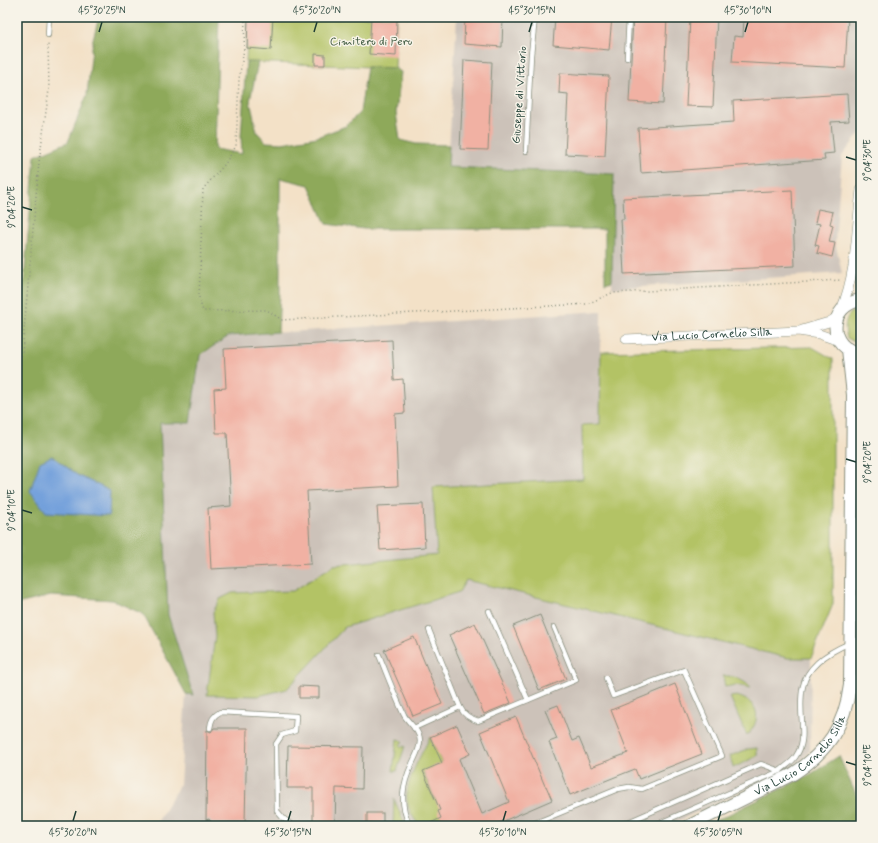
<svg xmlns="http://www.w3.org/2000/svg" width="878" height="843" font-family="Mynerve,sans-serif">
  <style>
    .industrial { fill: #ccc2b9 }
    .green { fill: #b3c365; stroke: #69804c }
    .forest { fill: #8ea95a; stroke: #567347; fill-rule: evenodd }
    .water { fill: #73a0db; stroke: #496e88 }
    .building { fill: #f1b1a3 }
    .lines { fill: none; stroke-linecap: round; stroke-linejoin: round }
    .service-casing { stroke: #898f7e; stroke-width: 6 }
    .minor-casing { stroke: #898f7e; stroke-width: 10 }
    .tertiary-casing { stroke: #898f7e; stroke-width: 14 }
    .path { stroke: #898f7e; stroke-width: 1.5; stroke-dasharray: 1 3; stroke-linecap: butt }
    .service { stroke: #fff; stroke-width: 4.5 }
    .minor { stroke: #fff; stroke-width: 9 }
    .tertiary { stroke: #fff; stroke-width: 12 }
    .ticks { fill: none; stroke: #1f3d34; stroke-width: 1.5 }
    .labels { text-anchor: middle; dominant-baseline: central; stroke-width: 3; stroke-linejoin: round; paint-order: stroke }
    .park-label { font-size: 12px; fill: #3d583e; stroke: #f7f3e8 }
    .street-label { font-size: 12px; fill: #1f3d34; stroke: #f7f3e8 }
    .neatline { fill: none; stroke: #1f3d34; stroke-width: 1.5 }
    .ticks-label { font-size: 10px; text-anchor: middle; fill: #1f3d34 }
  </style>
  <rect width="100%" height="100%" fill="#f7f3e8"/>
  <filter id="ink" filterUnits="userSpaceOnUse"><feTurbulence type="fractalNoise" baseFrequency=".025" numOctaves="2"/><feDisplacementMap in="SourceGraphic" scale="8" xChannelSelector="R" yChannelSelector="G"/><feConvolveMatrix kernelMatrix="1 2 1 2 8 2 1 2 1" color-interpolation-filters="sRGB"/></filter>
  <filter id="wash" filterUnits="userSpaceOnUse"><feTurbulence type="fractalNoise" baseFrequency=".012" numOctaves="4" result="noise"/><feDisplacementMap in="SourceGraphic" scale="16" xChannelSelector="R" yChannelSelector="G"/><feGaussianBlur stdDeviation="0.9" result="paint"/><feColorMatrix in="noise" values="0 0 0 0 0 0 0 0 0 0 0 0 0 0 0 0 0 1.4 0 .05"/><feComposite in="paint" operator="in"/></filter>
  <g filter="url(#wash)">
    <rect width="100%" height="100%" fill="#f3e1c7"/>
    <g class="industrial">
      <path d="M457,17H861V132L842,156L835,242L842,273L612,288L614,174L448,167Z"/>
      <path d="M601,311L600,425L582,426L583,479L433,487L437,555L334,565L293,591L232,593L213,612L215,636L207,695L287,689L345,627L459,592L465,580L788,658H811L810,750L803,759L789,769L668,826H155L180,784L186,694H193L168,615L160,423H190L200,356L229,336Z"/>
    </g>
    <g class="green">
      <path d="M248,17H397L395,68L246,62Z"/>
      <path d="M861,309V344H860L854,342L847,338C843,326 845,310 861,309Z"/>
      <path d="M812,347L833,359V604L811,658H788L466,580L459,592L345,627L287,689L258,696L207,695L215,636L213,612L220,599L232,593L293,591L334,565L437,555L433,487L583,479L582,425L600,424L601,352Z"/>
      <path d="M723,676C734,675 742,680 751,687V688L736,685L725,687Z"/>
      <path d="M737,696C760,703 762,719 747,736L730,697Z"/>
      <path d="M430,737L442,763L423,772L435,800L448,794L441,818L437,826H420C414,819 408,811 407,801C404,782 422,754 430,737Z"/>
      <path d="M397,739L401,740L403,742L400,744L401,747L405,746L397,771H393Z"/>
      <path d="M757,748V756L733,768L730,756L748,749Z"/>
      <path d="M394,799L404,822V826H393Z"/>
    </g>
    <g class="forest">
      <path d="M99,17H219L215,149L242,154L241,137L246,62H258L250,101L257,132L266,142L282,143L317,137L346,126L360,112L367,67L395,68L401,72L396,113L400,140L416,144L449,145L448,167L614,174L612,281L605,283V229H364L326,224L309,185L280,178V293L278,332L229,336L200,355L190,423H160L168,615L193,695L186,694L143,614L112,600L51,596L17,604V359L35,156L68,142L87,95L93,39ZM52,456L77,475L110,491L108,516Z"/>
      <path d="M839,756L861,806V826H711L715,821L811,774Z"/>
    </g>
    <path class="water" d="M52,456L77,475L110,491L109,516L46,512L30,491L40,462Z"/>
    <g id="blocks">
      <g class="building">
        <path d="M248,17H273L271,50L247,48Z"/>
        <path d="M371,17H397L396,56L369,54Z"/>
        <path d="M465,17H503L502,47L464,44Z"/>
        <path d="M555,17H612L609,50L553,45Z"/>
        <path d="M633,17H667L663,104L629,102Z"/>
        <path d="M690,17H717L713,107L686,106Z"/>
        <path d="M744,17H848L845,68L732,62L734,36L743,37Z"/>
        <path d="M315,54L325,55V65H315Z"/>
        <path d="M464,60L492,62L488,150L460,149Z"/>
        <path d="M560,73L609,76L605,156L565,154L568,94L559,93Z"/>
        <path d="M847,94L849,121L831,122L834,153L824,154L825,160L641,173L638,128L734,122L733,101Z"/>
        <path d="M792,190L795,266L624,274L621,219H624L623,198Z"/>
        <path d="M818,209L833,212L830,224L833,225L829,242L835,243L832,257L817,253L819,246L815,245L820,224L815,223Z"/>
        <path d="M392,340L394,380L403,379L405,413L395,414L398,486L307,491L311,564L211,569L208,508L231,506L227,433H216L214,389L226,388L224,349Z"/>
        <path d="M423,504L425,547L380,550L377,506Z"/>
        <path d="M540,615L566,679L539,690L513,626Z"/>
        <path d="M475,623L511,703L484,714L449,635Z"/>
        <path d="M414,637L442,704L413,716L384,650Z"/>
        <path d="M675,684L702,754L639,779L635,769L570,795L549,742L557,739L545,710L558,705L572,741L579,738L591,767L628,753L611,710Z"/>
        <path d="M299,686L319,687V698H299Z"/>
        <path d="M516,717L545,786H546L552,800L492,826H424L441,818L438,811L440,810L423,771L442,763L430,737L457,725L470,754L459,759L482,814L509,802L480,732Z"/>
        <path d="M214,728H247L245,823H212L209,819L206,820L207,730L211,732Z"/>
        <path d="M288,746L363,747L362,789L336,788L335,826H313V788H287Z"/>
        <rect x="367" y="813" width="16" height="11"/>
      </g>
    </g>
  </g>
  <g filter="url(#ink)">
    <use href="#blocks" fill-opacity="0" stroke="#898f7e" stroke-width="1"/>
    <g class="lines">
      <g class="service-casing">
        <g id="service">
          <path d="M48,35L49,17"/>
          <path d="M627,58L629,17"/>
          <path d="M526,151L531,55L535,17"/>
          <path d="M489,611L528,700"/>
          <path d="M379,655C387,675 395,696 404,715C409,724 420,730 420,741C420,749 415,757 412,764C402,785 399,804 410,826"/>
          <path d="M460,707C464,715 469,718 478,721L576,680L554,627"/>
          <path d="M210,728C211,720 213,716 220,712L296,716L295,731L282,735L276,744L277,811L283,818L293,826"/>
          <path d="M414,728L460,707L429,630"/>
          <path d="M208,823L209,826"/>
          <path d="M528,826L618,789L629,787L642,789L722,756L684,670L613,696L606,678"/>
          <path d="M619,826L761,764L780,771"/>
          <path d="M653,826L780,771C785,766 793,762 796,756C803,746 803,735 802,723C801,711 800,698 803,686C808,664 831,651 850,643"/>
        </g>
      </g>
      <g class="minor-casing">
        <g id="minor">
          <path d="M856,256L861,277"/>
          <path d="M841,310C857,271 856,231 861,190"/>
          <path d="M802,330L829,322L836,318"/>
          <path id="s1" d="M626,339L798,331L819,334L839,341"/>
        </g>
      </g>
      <g class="tertiary-casing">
        <g id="tertiary">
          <path d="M861,300C827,305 827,350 861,353"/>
          <path d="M855,388L861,369"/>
          <path id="s2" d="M689,826L793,774C827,752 845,726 850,685L853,395L848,349"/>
        </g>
      </g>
      <g class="path">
        <path d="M245,17L244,49L239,79L236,146L225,164L203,189L199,299L203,311L267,310L282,320L587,304L612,293L841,280"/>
        <path d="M17,408L39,162L49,90L48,42"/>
      </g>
      <use href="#service" class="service"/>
      <use href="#minor" class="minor"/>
      <use href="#tertiary" class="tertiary"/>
    </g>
  </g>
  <path class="ticks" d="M99,32L102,22M314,32L317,22M529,32L532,22M745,32L748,22M846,157L856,160M22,207L32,210M846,459L856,462M22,510L32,513M846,762L856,765M73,821L76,811M288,821L291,811M503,821L506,811M718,821L721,811"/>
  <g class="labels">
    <g class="park-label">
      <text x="371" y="42">Cimitero di Pero</text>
    </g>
    <g class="street-label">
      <text transform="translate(520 95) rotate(-86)">Giuseppe di Vittorio</text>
      <text stroke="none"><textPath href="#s1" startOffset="86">Via Lucio Cornelio Silla</textPath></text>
      <text stroke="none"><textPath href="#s2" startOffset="134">Via Lucio Cornelio Silla</textPath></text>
    </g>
  </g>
  <rect width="878" height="843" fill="none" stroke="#f7f3e8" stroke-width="44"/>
  <rect x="22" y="22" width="834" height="799" class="neatline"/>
  <g class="ticks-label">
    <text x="102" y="14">45°30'25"N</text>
    <text x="317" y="14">45°30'20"N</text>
    <text x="532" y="14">45°30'15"N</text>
    <text x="748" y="14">45°30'10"N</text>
    <text transform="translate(867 160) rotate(-90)" y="4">9°04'30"E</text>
    <text transform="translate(11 207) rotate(-90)" y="4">9°04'20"E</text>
    <text transform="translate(867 462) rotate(-90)" y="4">9°04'20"E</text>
    <text transform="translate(11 510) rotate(-90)" y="4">9°04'10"E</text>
    <text transform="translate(867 765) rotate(-90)" y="4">9°04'10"E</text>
    <text x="73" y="836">45°30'20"N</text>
    <text x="288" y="836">45°30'15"N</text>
    <text x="503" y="836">45°30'10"N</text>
    <text x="718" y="836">45°30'05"N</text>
  </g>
</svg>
